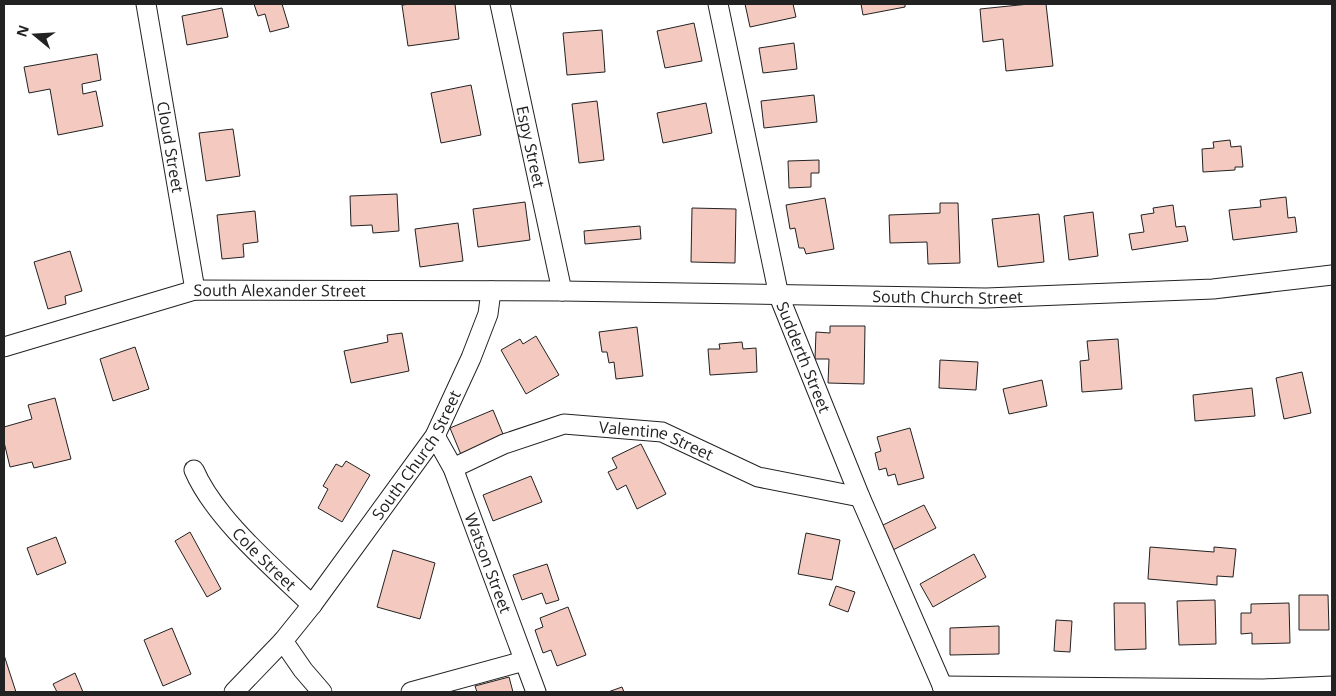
<svg xmlns="http://www.w3.org/2000/svg" width="1336" height="696" font-family="'Open Sans',sans-serif">
  <style>
    .building { fill: #f3c9c0; stroke: #222 }
    .lines { fill: none; stroke-linecap: round; stroke-linejoin: round }
    .minor-casing { stroke: #222; stroke-width: 21 }
    .minor { stroke: #fff; stroke-width: 19 }
    .labels { text-anchor: middle; dominant-baseline: central; stroke-width: 4; stroke-linejoin: round; paint-order: stroke }
    .street-label { font-size: 16px; fill: #222; stroke: #fff }
  </style>
  <rect width="100%" height="100%" fill="#fff"/>
  <g class="building">
    <path d="M254,4H282L289,27L270,32L265,14L258,16Z"/>
    <path d="M411,4H455L459,39L408,46L402,5Z"/>
    <path d="M745,4H793L796,17L750,27Z"/>
    <path d="M861,4H905V7L863,15Z"/>
    <path d="M1029,4H1046L1053,66L1006,71L1003,39L983,42L980,9Z"/>
    <path d="M222,8L228,37L187,45L182,16Z"/>
    <path d="M694,23L702,61L665,68L657,31Z"/>
    <path d="M602,30L605,72L567,75L563,33Z"/>
    <path d="M794,43L797,69L763,73L759,48Z"/>
    <path d="M97,54L101,80L82,84L83,94L96,91L103,126L58,135L50,89L29,93L24,67Z"/>
    <path d="M471,85L481,135L441,143L431,93Z"/>
    <path d="M814,95L817,122L764,128L761,101Z"/>
    <path d="M597,101L604,160L579,163L572,104Z"/>
    <path d="M706,103L712,133L663,143L657,113Z"/>
    <path d="M233,129L240,176L206,181L199,133Z"/>
    <path d="M1230,140L1231,147L1241,146L1243,167H1235V170L1203,172L1202,149L1214,148L1213,142Z"/>
    <path d="M819,160V173H811V187L789,188L788,161Z"/>
    <path d="M397,194L399,231L373,233L372,225L351,226L350,196Z"/>
    <path d="M1286,197L1288,218L1295,217L1297,232L1233,240L1229,210L1261,207L1260,200Z"/>
    <path d="M825,198L834,249L806,254L804,248H799L795,228L790,229L786,205Z"/>
    <path d="M525,202L530,240L478,247L473,209Z"/>
    <path d="M940,203H958L960,263L928,264L927,242L890,243L889,215L940,213Z"/>
    <path d="M1173,205L1176,227L1185,226L1188,241L1132,250L1129,234L1144,232L1141,215L1154,213L1153,208Z"/>
    <path d="M692,208L736,209L735,263L691,262Z"/>
    <path d="M255,211L258,242L243,244L244,257L222,259L217,215Z"/>
    <path d="M1093,212L1098,256L1069,260L1064,216Z"/>
    <path d="M1039,214L1044,262L998,267L992,219Z"/>
    <path d="M458,223L463,261L420,267L415,229Z"/>
    <path d="M640,226L641,239L585,244L584,231Z"/>
    <path d="M70,251L82,291L65,296L66,304L48,309L34,262Z"/>
    <path d="M830,326H865L864,384L828,383L829,359H815L816,332L830,333Z"/>
    <path d="M637,327L643,376L616,379L614,362L609,363L607,352H602L599,332Z"/>
    <path d="M402,333L409,371L351,383L344,351L388,342L387,335Z"/>
    <path d="M536,336L559,375L526,394L501,350L520,339L523,344Z"/>
    <path d="M1118,339L1122,389L1082,392L1080,361L1089,360L1087,341Z"/>
    <path d="M742,342L743,349L756,348L757,372L710,375L708,349H720L719,344Z"/>
    <path d="M135,347L149,389L113,401L100,359Z"/>
    <path d="M940,360L978,362L976,390L939,388Z"/>
    <path d="M1302,372L1311,413L1284,419L1276,378Z"/>
    <path d="M1042,380L1047,406L1009,414L1003,389Z"/>
    <path d="M1252,388L1255,416L1195,421L1193,395Z"/>
    <path d="M55,398L71,459L34,468L32,462L10,467L4,442V427L32,419L28,405Z"/>
    <path d="M493,410L505,439L462,457L450,428Z"/>
    <path d="M910,428L924,478L898,485L895,474L888,476L886,468L879,470L875,453L881,451L877,437Z"/>
    <path d="M641,444L666,494L637,509L626,485L617,490L608,472L617,468L612,458Z"/>
    <path d="M346,461L370,475L342,522L318,508L328,489L323,486L336,464L342,467Z"/>
    <path d="M531,476L542,502L493,521L483,495Z"/>
    <path d="M924,505L936,528L893,550L881,526Z"/>
    <path d="M190,532L221,589L207,597L175,541Z"/>
    <path d="M806,533L840,540L832,580L798,574Z"/>
    <path d="M56,537L66,563L37,575L27,548Z"/>
    <path d="M1150,547L1214,552V547L1236,549L1233,577L1217,576V585L1148,579Z"/>
    <path d="M393,550L435,563L420,619L377,607Z"/>
    <path d="M974,554L986,577L933,607L920,584Z"/>
    <path d="M547,564L559,600L546,604L542,593L522,600L513,575Z"/>
    <path d="M836,586L855,592L848,612L829,605Z"/>
    <path d="M1299,595H1328L1329,630H1299Z"/>
    <path d="M1215,600L1216,644L1179,645L1177,601Z"/>
    <path d="M1114,603H1145L1146,649L1115,650Z"/>
    <path d="M1289,603L1290,643L1252,644V633L1241,634V613H1251V604Z"/>
    <path d="M568,607L586,655L557,666L551,650L543,653L535,630L543,627L540,618Z"/>
    <path d="M1056,620L1072,621L1070,652L1054,651Z"/>
    <path d="M999,626V654L950,655V628Z"/>
    <path d="M172,628L191,674L163,686L144,640Z"/>
    <path d="M4,655L16,692H4Z"/>
    <path d="M75,673L83,692H57L53,684Z"/>
    <path d="M509,677L513,692H477L475,686Z"/>
    <path d="M622,687L624,692H608Z"/>
  </g>
  <g class="lines">
    <g class="minor-casing">
      <g id="minor">
        <path id="s1" d="M146,4L195,290"/>
        <path id="s2" d="M500,4L562,291"/>
        <path id="s3" d="M718,4L779,296L860,497L945,692"/>
        <path id="s4" d="M4,347L195,290L562,291L986,298L1213,289L1332,275"/>
        <path id="s5" d="M435,436L453,468L536,692"/>
        <path id="s6" d="M453,468L504,444L564,424L662,432L758,477L860,497"/>
        <path id="s7" d="M194,470C215,519 274,568 312,605"/>
        <path d="M283,641L303,670L322,692"/>
        <path d="M942,686L1263,689L1332,686"/>
        <path id="s8" d="M234,692L283,641L312,605L435,436L471,358L488,314L491,291"/>
        <path d="M411,692L524,661"/>
      </g>
    </g>
    <use href="#minor" class="minor"/>
  </g>
  <g class="labels">
    <g class="street-label">
      <text stroke="none"><textPath href="#s1" startOffset="145">Cloud Street</textPath></text>
      <text stroke="none"><textPath href="#s2" startOffset="146">Espy Street</textPath></text>
      <text stroke="none"><textPath href="#s4" startOffset="284">South Alexander Street</textPath></text>
      <text stroke="none"><textPath href="#s4" startOffset="952">South Church Street</textPath></text>
      <text stroke="none"><textPath href="#s3" startOffset="364">Sudderth Street</textPath></text>
      <text stroke="none"><textPath href="#s6" startOffset="214">Valentine Street</textPath></text>
      <text stroke="none"><textPath href="#s8" startOffset="300">South Church Street</textPath></text>
      <text stroke="none"><textPath href="#s7" startOffset="114">Cole Street</textPath></text>
      <text stroke="none"><textPath href="#s5" startOffset="138">Watson Street</textPath></text>
    </g>
  </g>
  <rect width="1336" height="696" fill="none" stroke="#222222" stroke-width="10"/>
  <g transform="translate(35 35) rotate(288)" stroke="#ffffff" stroke-width="4" paint-order="stroke">
  <path d="M0-4L9 19L0 12L-9 19Z" fill="#222222"/>
  <text y="-8" font-size="14" font-weight="bold" text-anchor="middle" fill="#222222">N</text>
  </g>
</svg>
